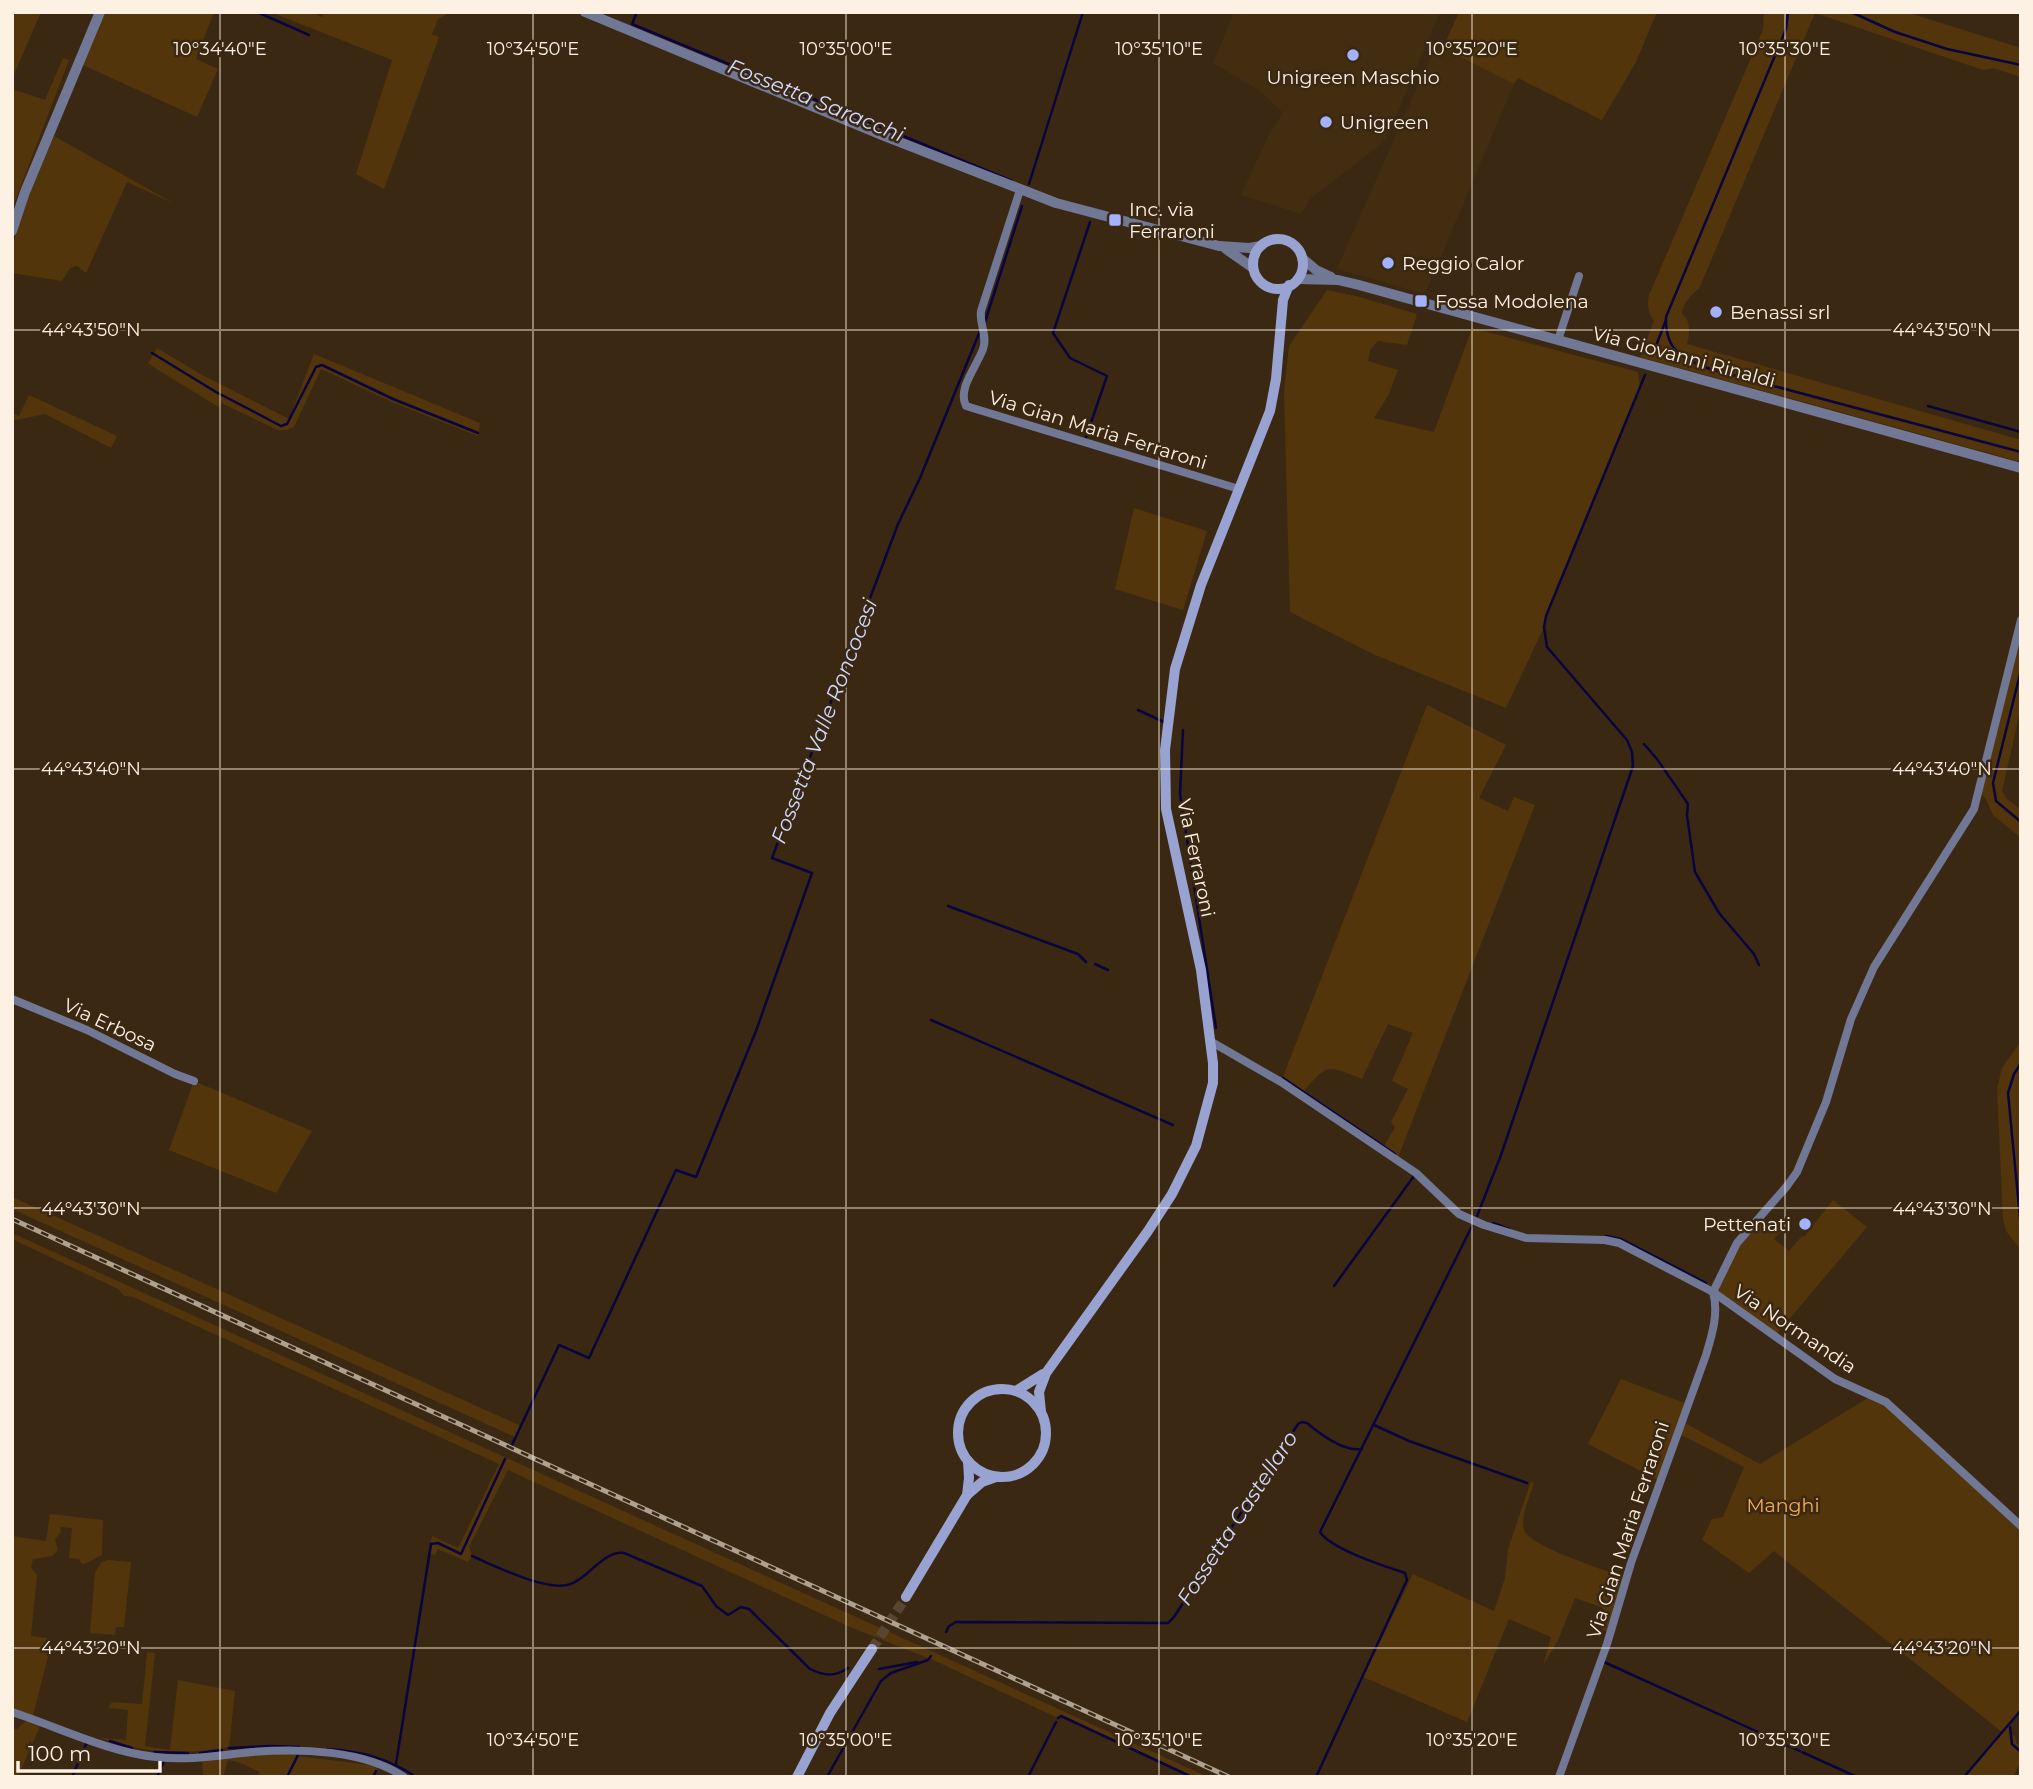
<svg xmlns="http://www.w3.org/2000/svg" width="2033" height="1789" font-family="Montserrat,sans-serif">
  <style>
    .built { fill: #432d10 }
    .green { fill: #53350b }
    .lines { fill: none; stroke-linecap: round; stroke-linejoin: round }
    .stream { stroke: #0a043e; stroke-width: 2.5 }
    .secondary-tunnel { stroke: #584632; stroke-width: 10; stroke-dasharray: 10 5; stroke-linecap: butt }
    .minor { stroke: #717896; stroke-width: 8 }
    .tertiary { stroke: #717896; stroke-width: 10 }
    .secondary { stroke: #98a3d2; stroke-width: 10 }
    .rail-casing { stroke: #afa190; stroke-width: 5 }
    .rail { stroke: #3b2813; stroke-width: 2.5; stroke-dasharray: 8; stroke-linecap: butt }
    .ticks { fill: none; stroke: #fdf1e4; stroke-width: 2; stroke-opacity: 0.45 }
    .poi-dot { fill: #a2b2fd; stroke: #3b2813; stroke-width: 2.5 }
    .labels { text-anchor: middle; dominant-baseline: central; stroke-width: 5; stroke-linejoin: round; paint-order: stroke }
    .poi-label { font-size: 19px; fill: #fdf1e4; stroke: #3b2813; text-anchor: start }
    .street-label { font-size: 19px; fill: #fdf1e4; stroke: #3b2813 }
    .park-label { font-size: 19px; fill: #f4ad55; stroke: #3b2813 }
    .water-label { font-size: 21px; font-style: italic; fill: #d0d9ff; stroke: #3b2813 }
    .ticks-label { font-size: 18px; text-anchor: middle; fill: #fdf1e4; stroke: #3b2813; stroke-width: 5; stroke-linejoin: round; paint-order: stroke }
  </style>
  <rect width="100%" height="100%" fill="#3b2813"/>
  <g class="built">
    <path d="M1234,12H1440L1385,141L1310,199L1301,214L1241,195L1271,130L1283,113L1260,91L1213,63Z"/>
    <path d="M1436,44L1514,84L1425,294L1337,269Z"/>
  </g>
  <g class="green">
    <path d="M12,12H41L12,79Z"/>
    <path d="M105,12H214L196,59L218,69L197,117L83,65Z"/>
    <path d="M270,12H311L322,17L324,12H451L438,19L432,34L439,37L384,189L356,174L392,60Z"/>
    <path d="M1459,12H1657L1636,62L1602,120L1518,78L1514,84L1443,48Z"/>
    <path d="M1764,12H1906L2021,48V77L1993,68L1983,70L1815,13L1699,289C1690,295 1683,303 1682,314C1691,320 1690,334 1687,344L2021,440V462L1640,357L1654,321C1648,312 1647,306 1649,295L1763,30Z"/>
    <path d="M63,58L69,60L12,209V89L45,100Z"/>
    <path d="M54,136L175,204L127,182L86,273L77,266L70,268L62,281L12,273V246L30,192Z"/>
    <path d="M1327,290L1356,296L1417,314L1407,345L1378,341L1370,350L1368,361L1398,370L1389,394L1374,418L1434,432L1472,328L1638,372L1640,389L1546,616L1544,627L1506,708L1375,655L1290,612L1284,392L1289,346Z"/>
    <path d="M157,348L202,375L289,419L314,354L480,423L478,436L392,402L321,369L294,427L287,430H278L221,403L220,407L215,405L152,366L148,363Z"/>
    <path d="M29,395L117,436L111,448L45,414L12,421V413L19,416Z"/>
    <path d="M1134,508L1207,531L1183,610L1115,589Z"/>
    <path d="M2021,629V707L2002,791L2006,798L2021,810V838L1993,815L1986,799L1979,792Z"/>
    <path d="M1427,705L1506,745L1479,798L1508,811L1514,797L1535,805L1397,1160L1382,1150L1395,1127L1391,1122L1408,1089L1392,1081L1413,1033L1388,1024L1362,1079C1323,1063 1328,1065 1300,1095L1281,1082Z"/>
    <path d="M2021,1041V1250L2006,1231L2003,1219L1997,1089L2002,1068Z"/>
    <path d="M194,1081L312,1131L276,1193L169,1150Z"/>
    <path d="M12,1197L521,1426L515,1437L12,1209Z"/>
    <path d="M1833,1200L1867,1227L1775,1336L1713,1292L1724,1267L1759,1216L1780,1232L1774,1239L1789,1251L1802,1236L1804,1237Z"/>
    <path d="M12,1233L1208,1777H1191L1062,1716L1058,1718L933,1660L850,1627L508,1470L469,1547L472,1556L468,1562L438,1549L435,1555L429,1554L432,1536L458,1548L499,1464L133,1297L124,1296L118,1289L12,1239Z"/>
    <path d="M1621,1379L1687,1404L1681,1421L1760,1464L1871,1396L1886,1402L2021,1526V1710L2010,1724L2009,1734L2015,1736L2016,1743L2021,1746V1761L2013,1777H1964L2002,1732L1774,1551L1749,1573L1702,1540L1712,1519L1723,1517L1744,1467L1677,1433L1660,1481L1588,1444Z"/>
    <path d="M1531,1481L1534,1483C1530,1496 1520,1516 1524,1530C1528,1546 1608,1571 1626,1578L1611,1633L1602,1629L1605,1611L1601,1607L1575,1598L1558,1640L1543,1666L1551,1637L1509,1619L1467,1722L1363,1677L1413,1574L1494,1611L1505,1578L1508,1549Z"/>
    <path d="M50,1514L103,1520L102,1555C94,1558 91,1563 82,1564L79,1559L69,1558L72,1528L60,1527L61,1532L55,1539L58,1550L52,1556L33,1559L31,1568L37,1575L31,1636L47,1638L51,1645L32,1719L17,1714L12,1721V1536L46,1541Z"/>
    <path d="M108,1560L131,1562L124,1627H116L115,1635L90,1633L95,1572L102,1562Z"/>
    <path d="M147,1652L155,1653L145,1746L170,1750L178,1680L235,1691L229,1747C184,1755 144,1754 101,1738L126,1740L128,1710L108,1708L112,1702L142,1704Z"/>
    <path d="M26,1721L40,1726L18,1777H12V1728L17,1729Z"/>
    <path d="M289,1752L297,1756L378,1766L373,1777H257L260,1772L238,1762L228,1760L223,1777H203L202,1758Z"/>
  </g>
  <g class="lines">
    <g class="stream">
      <path d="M257,12L309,35"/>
      <path d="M637,12L632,24L1012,181"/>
      <path d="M1788,12L1786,29L1666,317C1665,351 1682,358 1710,369L2021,452"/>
      <path d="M1851,12L1895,32L1947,49L2021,65"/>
      <path d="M1029,184L1083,12"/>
      <path d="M985,322L1022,206"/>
      <path d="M152,353L216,392L281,426L287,424L316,367L322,365L393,399L478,433"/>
      <path d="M1652,356L1666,320"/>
      <path d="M1928,406L2021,432"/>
      <path d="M1086,437L1107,376L1070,358L1053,333L1090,222"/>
      <path d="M2021,670L1993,783L1996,801L2021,822"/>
      <path d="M1138,710L1164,722"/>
      <path d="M1183,730L1180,794L1216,1028"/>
      <path d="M1644,744L1657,759L1688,804L1687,815L1695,872L1719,913L1754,954L1759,965"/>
      <path d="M948,906L1078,954L1086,962"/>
      <path d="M1095,964L1108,970"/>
      <path d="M931,1020L1173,1125"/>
      <path d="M2021,1063L2014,1074L2008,1093L2021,1228"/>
      <path d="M1283,1078L1395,1154"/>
      <path d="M1477,1216L1501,1155L1633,766L1632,752L1627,740L1547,647L1544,627L1546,616L1645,375"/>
      <path d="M1493,1223L1509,1229"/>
      <path d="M1606,1236L1621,1239L1706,1283"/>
      <path d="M1334,1286L1414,1176"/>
      <path d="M1374,1425L1409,1441L1527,1483"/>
      <path d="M511,1447L559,1345L589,1358L676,1170L696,1177L756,1031L812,873L772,858L898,524L920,478L980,331"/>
      <path d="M472,1556C495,1566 543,1590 567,1585C588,1580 603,1550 624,1553L702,1586L716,1606L728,1615L741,1607L749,1609L810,1669C824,1676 835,1677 848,1668"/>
      <path d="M946,1632L949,1626L956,1622L1168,1623L1174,1617L1298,1424L1302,1422L1307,1423C1320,1434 1344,1452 1362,1449"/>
      <path d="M1604,1662L1857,1777"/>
      <path d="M879,1669L917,1662"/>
      <path d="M1058,1718L1061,1716L1192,1777"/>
      <path d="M2010,1727L2012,1744L2021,1752"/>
      <path d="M110,1741L132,1748"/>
      <path d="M229,1748L270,1746L299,1747"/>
      <path d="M327,1749C360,1751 388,1758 416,1777"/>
      <path d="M154,1752L188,1753"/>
      <path d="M200,1753L222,1750"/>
      <path d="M396,1764L431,1544L438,1543L461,1554L505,1459"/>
      <path d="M72,1777L87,1742"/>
      <path d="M157,1777L164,1761"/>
      <path d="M287,1777L298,1755"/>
      <path d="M373,1777L376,1771"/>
      <path d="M827,1777L881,1681L891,1673L928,1660L931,1656"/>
      <path d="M1028,1777L1056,1722"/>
      <path d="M1316,1777L1407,1580L1405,1573C1384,1566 1331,1549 1320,1532L1472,1226"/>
      <path d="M1964,1777L2021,1710"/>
    </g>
    <path class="secondary-tunnel" d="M872,1649L906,1597"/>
    <g class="minor">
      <path d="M1020,190L981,311C979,324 988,336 983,349C977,366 957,389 966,406L1239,489"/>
      <path d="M1558,340L1579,276"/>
      <path d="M12,999L87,1030L175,1074L194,1081"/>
      <path d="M1210,1041L1281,1082L1382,1150L1416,1173L1459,1214L1484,1225L1526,1238L1605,1240L1619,1243L1713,1292L1835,1379L1886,1402L2021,1526"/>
      <path d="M12,1712C58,1727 108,1752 156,1757C189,1761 220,1755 252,1752C299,1748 365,1750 404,1777"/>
      <path d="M1559,1777L1607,1644L1631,1563L1706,1355C1712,1335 1719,1313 1713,1292L1737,1243L1787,1186L1797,1172L1826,1102L1851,1019L1874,967L1974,809L2021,620"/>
    </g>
    <g class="tertiary">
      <path d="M585,12L884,136L1056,203L1219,246L1249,248L1261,246"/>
      <path d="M12,231L25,192L100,12"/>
      <path d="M1226,249L1253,268"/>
      <path d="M1302,258L1316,270L1331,277"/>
      <path d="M1298,279L1338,280L1359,285L2021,468"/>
    </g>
    <g class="secondary">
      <circle cx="1278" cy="264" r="25"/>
      <circle cx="1002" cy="1433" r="44"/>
      <path d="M1016,1391L1043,1374"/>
      <path d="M1041,1412L1039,1392L1046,1373L1148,1231L1172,1194L1196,1146L1213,1083V1063L1201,970L1166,809L1165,750L1175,669L1201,585L1270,411L1276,379L1283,300L1289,285"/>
      <path d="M967,1495L969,1478L968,1461"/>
      <path d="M906,1597L967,1495L982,1482L996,1477"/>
      <path d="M797,1777L830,1713L872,1649"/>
    </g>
    <g class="rail-casing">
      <path id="rail" d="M12,1219L1229,1777"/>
    </g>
    <use href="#rail" class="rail"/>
  </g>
  <path class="ticks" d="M220,12V1777M533,12V1777M846,12V1777M1159,12V1777M1472,12V1777M1785,12V1777M12,330H2021M12,769H2021M12,1208H2021M12,1648H2021"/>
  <g class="poi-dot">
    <circle cx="1353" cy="55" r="7"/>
    <circle cx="1326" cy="122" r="7"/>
    <rect x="1108" y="213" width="14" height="14" rx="3.5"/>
    <circle cx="1388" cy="263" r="7"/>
    <rect x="1414" y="294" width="14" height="14" rx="3.5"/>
    <circle cx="1716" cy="312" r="7"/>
    <circle cx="1805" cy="1224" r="7"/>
  </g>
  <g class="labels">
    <g class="poi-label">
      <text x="1353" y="77" text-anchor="middle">Unigreen Maschio</text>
      <text x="1340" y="122">Unigreen</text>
      <text x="1129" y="209">Inc. via<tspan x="1129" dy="22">Ferraroni</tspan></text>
      <text x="1402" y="263">Reggio Calor</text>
      <text x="1435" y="301">Fossa Modolena</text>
      <text x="1730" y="312">Benassi srl</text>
      <text x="1791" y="1224" text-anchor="end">Pettenati</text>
    </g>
    <g class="street-label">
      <text transform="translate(1684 357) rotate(15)">Via Giovanni Rinaldi</text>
      <text transform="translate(1098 430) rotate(17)">Via Gian Maria Ferraroni</text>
      <text transform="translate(1196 858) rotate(78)">Via Ferraroni</text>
      <text transform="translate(110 1025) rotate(25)">Via Erbosa</text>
      <text transform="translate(1795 1329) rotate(34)">Via Normandia</text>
      <text transform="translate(1628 1530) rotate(-72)">Via Gian Maria Ferraroni</text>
    </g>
    <g class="park-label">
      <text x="1783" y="1505">Manghi</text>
    </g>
    <g class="water-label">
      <text transform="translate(816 100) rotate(22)">Fossetta Saracchi</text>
      <text transform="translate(824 721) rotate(-69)">Fossetta Valle Roncocesi</text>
      <text transform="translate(1237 1518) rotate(-57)">Fossetta Castellaro</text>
    </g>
  </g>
  <g class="ticks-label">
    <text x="220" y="55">10°34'40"E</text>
    <text x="533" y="55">10°34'50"E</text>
    <text x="846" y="55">10°35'00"E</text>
    <text x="1159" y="55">10°35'10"E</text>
    <text x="1472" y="55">10°35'20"E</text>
    <text x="1785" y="55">10°35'30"E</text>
    <text x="91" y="336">44°43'50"N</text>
    <text x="1942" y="336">44°43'50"N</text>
    <text x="91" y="775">44°43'40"N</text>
    <text x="1942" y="775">44°43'40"N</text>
    <text x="91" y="1215">44°43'30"N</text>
    <text x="1942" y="1215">44°43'30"N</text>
    <text x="91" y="1654">44°43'20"N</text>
    <text x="1942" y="1654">44°43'20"N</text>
    <text x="533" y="1746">10°34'50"E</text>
    <text x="846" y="1746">10°35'00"E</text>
    <text x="1159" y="1746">10°35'10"E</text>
    <text x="1472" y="1746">10°35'20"E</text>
    <text x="1785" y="1746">10°35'30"E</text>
  </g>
  <rect width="2033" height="1789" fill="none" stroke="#fdf1e4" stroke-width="28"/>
  <path d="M18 1761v10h142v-10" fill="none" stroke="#fdf1e4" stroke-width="3.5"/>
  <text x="28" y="1761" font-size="21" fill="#fdf1e4" stroke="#3b2813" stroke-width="5" paint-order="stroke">100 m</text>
</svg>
